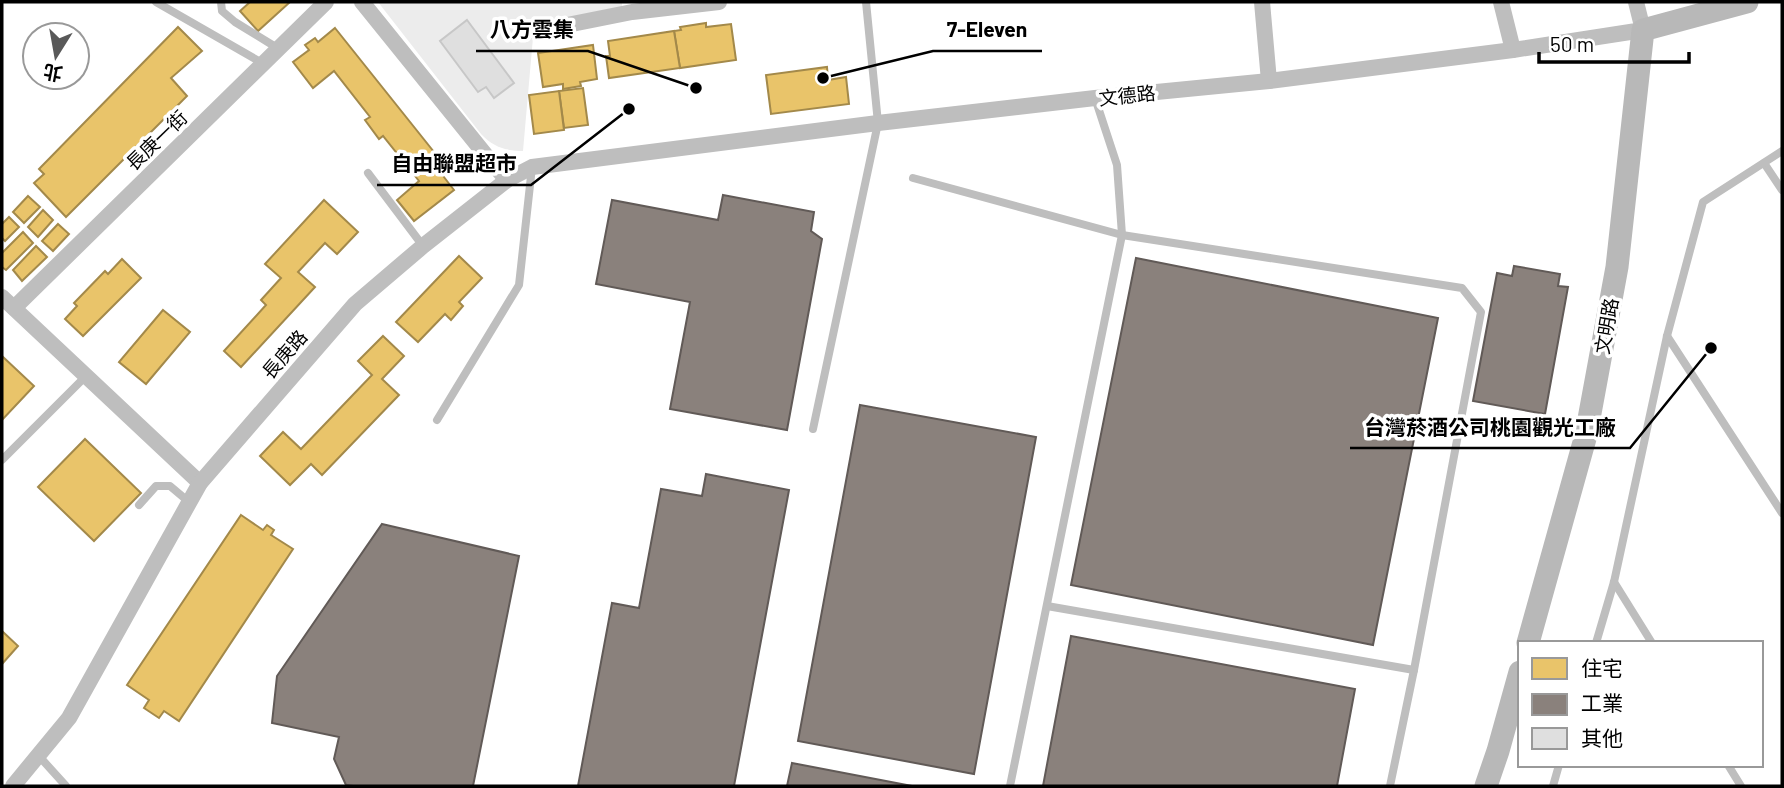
<svg xmlns="http://www.w3.org/2000/svg" width="1784" height="788" font-family="Barlow,'Noto Sans TC',sans-serif">
  <style>
    .green { fill: #ececec }
    .homes { fill: #e9c46a; stroke: #a3894a; stroke-width: 2 }
    .industry { fill: #8a817c; stroke: #615a57; stroke-width: 2 }
    .building { fill: #dfdfdf; stroke: #c7c7c7; stroke-width: 2 }
    .lines { fill: none; stroke-linecap: round; stroke-linejoin: round }
    .lane { stroke: #bebebe; stroke-width: 8 }
    .street { stroke: #bebebe; stroke-width: 16 }
    .secondary { stroke: #b8b8b8; stroke-width: 23 }
    .labels { text-anchor: middle; dominant-baseline: central; stroke-width: 7; stroke-linejoin: round; paint-order: stroke }
    .street-label { font-size: 19px; fill: #000; stroke: #fff }
    .leader { fill: none; stroke: #000; stroke-width: 2.5 }
    .callout-dot { fill: #000; stroke: #fff; stroke-width: 2.5 }
    .callout-label { font-size: 21px; text-anchor: middle; font-weight: bold; fill: #000; stroke: #fff; stroke-width: 7; stroke-linejoin: round; paint-order: stroke }
  </style>
  <rect width="100%" height="100%" fill="#fff"/>
  <path class="green" d="M378,2H622V7L534,26L523,151C506,151 493,147 481,134Z"/>
  <g class="homes">
    <path d="M250,2H290L258,31L240,11Z"/>
    <path d="M706,23V27L731,24L736,60L680,68L674,31L681,30L680,27Z"/>
    <path d="M178,27L202,51L171,78L187,96L66,217L34,183L44,174L39,169Z"/>
    <path d="M335,28L446,167L440,172L454,190L414,221L397,200L419,181L383,136L379,139L365,120L370,117L334,71L313,88L293,62L309,50L305,45L315,38L318,42Z"/>
    <path d="M674,31L680,68L609,78L606,56H610L608,41Z"/>
    <path d="M593,45L597,79L580,82L581,86L563,89V84L543,87L538,53Z"/>
    <path d="M827,67L828,80L846,77L849,104L771,114L766,75Z"/>
    <path d="M583,88L588,125L564,128L559,91Z"/>
    <path d="M559,91L564,130L534,134L529,95Z"/>
    <path d="M28,196L40,207L24,223L13,212Z"/>
    <path d="M324,200L358,232L337,254L325,243L298,272L315,287L241,367L224,351L266,305L261,300L281,278L265,264Z"/>
    <path d="M43,210L53,220L38,237L28,227Z"/>
    <path d="M9,217L19,227L5,241L2,238V224Z"/>
    <path d="M58,224L69,234L53,251L42,241Z"/>
    <path d="M23,232L33,243L6,270L2,267V253Z"/>
    <path d="M36,246L47,257L22,281L13,270Z"/>
    <path d="M459,256L482,278L459,302L463,306L451,320L445,314L418,342L396,322Z"/>
    <path d="M122,259L141,278L83,336L65,319L77,306L74,303L105,271L108,274Z"/>
    <path d="M163,310L190,332L146,384L119,362Z"/>
    <path d="M383,336L404,356L382,379L399,395L322,475L311,464L290,485L260,456L283,432L301,449L372,375L358,361Z"/>
    <path d="M2,356L34,386L2,420Z"/>
    <path d="M85,439L141,493L94,541L38,487Z"/>
    <path d="M241,515L263,530L267,525L274,530L271,535L293,549L179,721L164,711L159,718L144,708L149,700L127,685Z"/>
    <path d="M2,631L18,646L2,664Z"/>
  </g>
  <g class="industry">
    <path d="M723,195L814,212L811,231L822,239L787,430L670,409L690,302L596,284L612,200L718,220Z"/>
    <path d="M1136,258L1438,318L1373,645L1071,585Z"/>
    <path d="M1514,266L1560,274L1558,286L1568,287L1545,414L1473,401L1497,273L1512,276Z"/>
    <path d="M860,405L1036,437L974,774L798,741Z"/>
    <path d="M706,474L789,490L734,786H578L612,603L639,608L661,489L702,496Z"/>
    <path d="M382,524L519,556L473,786H353L346,785L334,759L339,737L272,723L277,676Z"/>
    <path d="M1071,636L1355,689L1337,786H1043Z"/>
    <path d="M792,763L912,786H787Z"/>
  </g>
  <path class="building" d="M467,20L514,83L494,98L486,87L478,92L440,41Z"/>
  <g class="lines">
    <g class="lane">
      <path d="M156,2L264,64"/>
      <path d="M221,2L222,11L235,22L279,49"/>
      <path d="M1764,163L1782,190"/>
      <path d="M368,173L423,246"/>
      <path d="M913,178L1122,235L1462,288L1481,312L1414,670L1390,786"/>
      <path d="M1667,336L1782,513"/>
      <path d="M437,420L519,285L532,167"/>
      <path d="M813,429L878,123L866,2"/>
      <path d="M2,460L86,376"/>
      <path d="M139,505L156,486H170L189,502"/>
      <path d="M1614,582L1652,643"/>
      <path d="M1047,606L1414,670"/>
      <path d="M1596,643L1614,582L1667,336L1703,202L1782,151"/>
      <path d="M38,755L66,786"/>
      <path d="M1728,765L1741,786"/>
      <path d="M1010,786L1122,235L1117,165L1095,98"/>
      <path d="M1553,786L1559,765"/>
    </g>
    <g class="street">
      <path d="M362,2L488,158L507,180"/>
      <path d="M1262,2L1269,81"/>
      <path d="M1501,2L1513,50"/>
      <path d="M557,27L632,12L719,2"/>
      <path d="M2,297L200,483"/>
      <path d="M14,308L326,2"/>
      <path d="M13,786L69,718L200,483L355,304L423,246L507,180L532,167L878,123L1095,98L1269,81L1513,50L1643,30L1636,2"/>
    </g>
    <g class="secondary">
      <path d="M1528,643L1586,435L1617,267L1643,30L1747,2"/>
      <path d="M1486,786L1498,751L1520,672"/>
    </g>
  </g>
  <g class="labels">
    <g class="street-label">
      <text transform="translate(1127 95) rotate(-6)">文德路</text>
      <text transform="translate(156 140) rotate(-44)">長庚一街</text>
      <text transform="translate(1606 326) rotate(-80)">文明路</text>
      <text transform="translate(284 354) rotate(-49)">長庚路</text>
    </g>
  </g>
  <path class="leader" d="M823 78L933 51H1042M696 88L588 51H476M629 109L531 185H377M1711 348L1630 448H1350"/>
  <g class="callout-dot">
    <circle cx="823" cy="78" r="7"/>
    <circle cx="696" cy="88" r="7"/>
    <circle cx="629" cy="109" r="7"/>
    <circle cx="1711" cy="348" r="7"/>
  </g>
  <g class="callout-label">
    <text x="987" y="37">7-Eleven</text>
    <text x="532" y="37">八方雲集</text>
    <text x="454" y="171">自由聯盟超市</text>
    <text x="1490" y="435">台灣菸酒公司桃園觀光工廠</text>
  </g>
  <rect width="1784" height="788" fill="none" stroke="#000000" stroke-width="7"/>
  <rect x="1518" y="641" width="245" height="126" fill="#ffffff" stroke="#999999" stroke-width="2"/>
  <rect x="1532" y="658" width="35" height="21" fill="#e9c46a" stroke="#999999" stroke-width="2"/>
  <text x="1581" y="676" font-size="21" fill="#000000">住宅</text>
  <rect x="1532" y="694" width="35" height="21" fill="#8a817c" stroke="#999999" stroke-width="2"/>
  <text x="1581" y="711" font-size="21" fill="#000000">工業</text>
  <rect x="1532" y="728" width="35" height="21" fill="#dfdfdf" stroke="#999999" stroke-width="2"/>
  <text x="1581" y="746" font-size="21" fill="#000000">其他</text>
  <g transform="translate(56 56) rotate(191)"><circle r="33" fill="#ffffff" stroke="#999999" stroke-width="2"/>
  <path d="M0-5L12 26L0 18L-12 26Z" fill="#595959"/>
  <text y="-10" font-size="19" font-weight="bold" text-anchor="middle" fill="#000000">北</text>
  </g>
  <path d="M1539 52v10h150v-10" fill="none" stroke="#000000" stroke-width="3.5"/>
  <text x="1550" y="52" font-size="21" fill="#000000" stroke="#ffffff" stroke-width="5" paint-order="stroke">50 m</text>
</svg>
